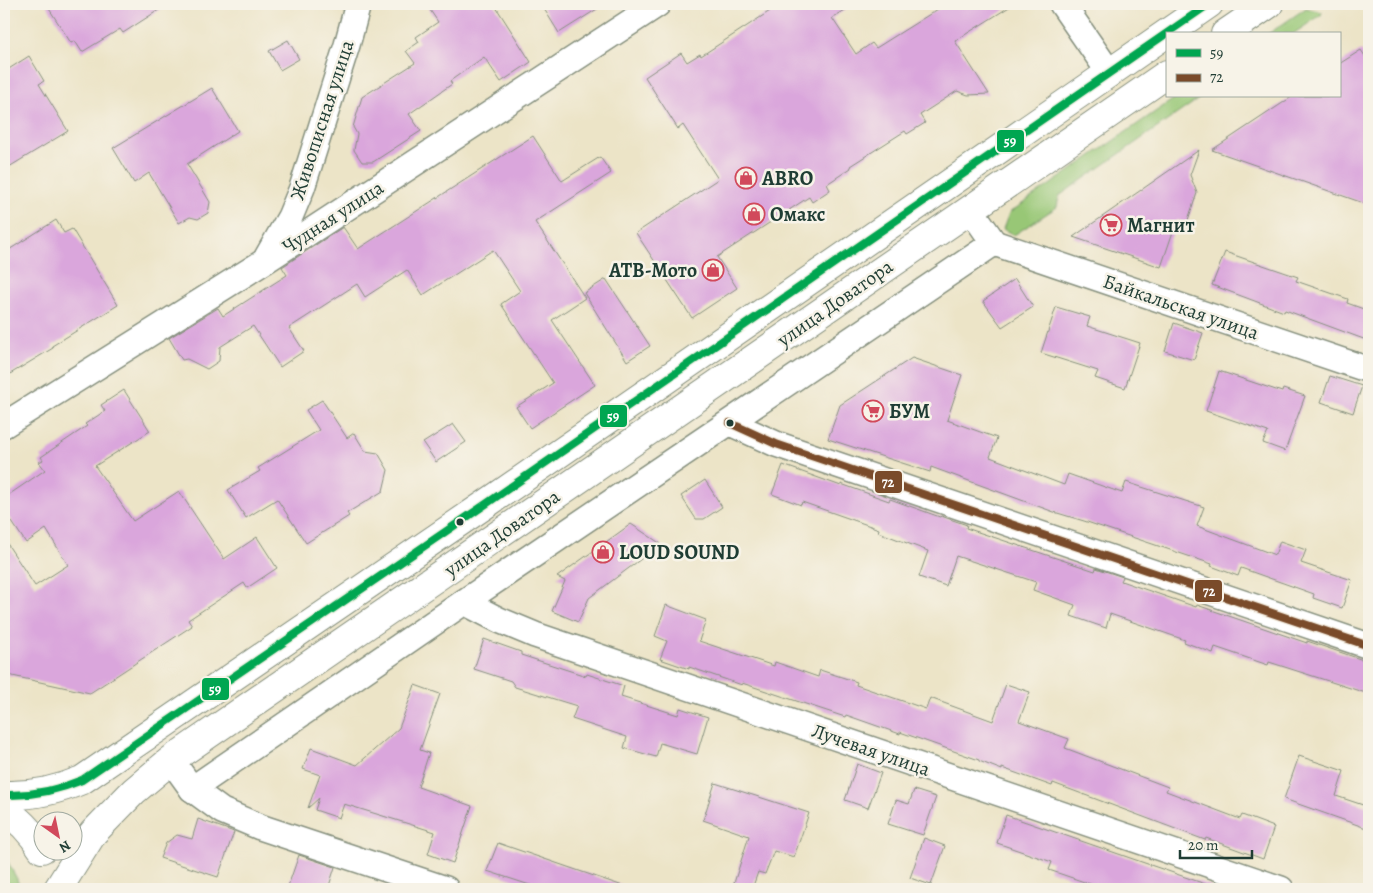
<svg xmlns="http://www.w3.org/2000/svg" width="1373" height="893" font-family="Alegreya,serif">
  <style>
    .green { fill: #98c776; stroke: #5c8255 }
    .building { fill: #daa6dc }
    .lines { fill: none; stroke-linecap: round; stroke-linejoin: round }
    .minor-casing { stroke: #86907e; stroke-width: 28 }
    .major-casing { stroke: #86907e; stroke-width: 30 }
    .minor { stroke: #fff; stroke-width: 25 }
    .major { stroke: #fff; stroke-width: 28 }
    .bus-1-casing { stroke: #f7f3e8; stroke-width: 11 }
    .bus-2-casing { stroke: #f7f3e8; stroke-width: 11 }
    .bus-1 { stroke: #00a651; stroke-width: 8 }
    .bus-2 { stroke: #7a4b2a; stroke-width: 8 }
    .bus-dot { fill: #1f3d34; stroke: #f7f3e8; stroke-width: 2 }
    .labels { text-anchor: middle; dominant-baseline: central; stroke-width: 5; stroke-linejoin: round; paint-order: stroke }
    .street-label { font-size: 20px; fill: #1f3d34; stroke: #f7f3e8 }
    .poi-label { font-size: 20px; font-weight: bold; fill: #1f3d34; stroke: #f7f3e8; text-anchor: start }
    .line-badge { stroke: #f7f3e8; stroke-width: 2 }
    .badge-label { font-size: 14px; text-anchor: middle; font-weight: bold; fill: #fff }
  </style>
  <rect width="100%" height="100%" fill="#f7f3e8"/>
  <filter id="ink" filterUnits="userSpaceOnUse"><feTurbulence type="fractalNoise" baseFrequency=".02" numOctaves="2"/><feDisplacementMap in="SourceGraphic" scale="10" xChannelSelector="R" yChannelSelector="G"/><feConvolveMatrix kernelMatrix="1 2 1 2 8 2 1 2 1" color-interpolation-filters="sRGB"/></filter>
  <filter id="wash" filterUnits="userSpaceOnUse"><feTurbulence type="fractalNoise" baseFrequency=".0096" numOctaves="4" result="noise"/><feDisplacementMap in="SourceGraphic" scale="20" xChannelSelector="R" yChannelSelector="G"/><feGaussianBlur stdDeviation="1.12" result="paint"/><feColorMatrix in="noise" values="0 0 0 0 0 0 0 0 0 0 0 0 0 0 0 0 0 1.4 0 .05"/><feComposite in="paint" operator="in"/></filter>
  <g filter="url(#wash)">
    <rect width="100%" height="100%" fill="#ece4c7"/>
    <g class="green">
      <path d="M1306,8L1322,12L1321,15L1293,34H1268Z"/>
      <path d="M1178,96H1203L1059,196L1057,207L1014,235L1003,229L1009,213Z"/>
      <path d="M4,855L17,879L20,889H4Z"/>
    </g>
    <g id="blocks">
      <g class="building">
        <path d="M46,4H168L123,33L120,29L82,52L75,41L71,43Z"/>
        <path d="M426,4H494L531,62L501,82L484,57L450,81L452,84L409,114L421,131L373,162H362L354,150L357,134L353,127L362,97L415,63L406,51L419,42L416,37L438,22Z"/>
        <path d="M541,4H605L559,33Z"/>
        <path d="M766,4H855L832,18L856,54L872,43L876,48L946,4H1014L955,41L989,94L968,95L957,91L920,115L925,123L907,134L905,131L850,166L851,168L827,184L830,190L812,202L809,197L717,257L737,288L692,318L636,233L718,179L683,125L678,129L645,77L681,53L687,62L700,54L701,56L770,11Z"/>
        <path d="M288,40L299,59L280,70L269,51Z"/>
        <path d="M1361,50L1369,62V205L1212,150L1293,96H1339V64Z"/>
        <path d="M29,56L44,81L39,84L68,131L4,170V72Z"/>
        <path d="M212,88L238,131L187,164L210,202L208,213L198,219L190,217L179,223L149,173L134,183L113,148Z"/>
        <path d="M533,136L562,181L600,157L611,173L535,222L585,298L552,320L595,385L530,428L516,407L553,383L501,304L520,291L493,250L423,295L407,270L365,297L357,284L289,328L304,351L280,367L253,326L220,347L219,361L207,369L187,359L182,360L169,338L218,308L223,316L287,275L282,267L343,227L358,249Z"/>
        <path d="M1199,150L1190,175L1197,193L1187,223L1177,220L1161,267L1073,237Z"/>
        <path d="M56,220L64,233L72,229L118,305L52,346L53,348L10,374L4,364V253Z"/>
        <path d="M1225,252L1298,277L1296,281L1348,299L1347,303L1369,311V341L1285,310L1284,312L1212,285Z"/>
        <path d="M606,279L650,346L627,361L584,293Z"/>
        <path d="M1015,279L1033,307L1002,327L983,301Z"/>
        <path d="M1056,307L1090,317L1087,326L1140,343L1125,388L1095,378L1098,371L1041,353Z"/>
        <path d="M1174,323L1203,333L1194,360L1165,351Z"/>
        <path d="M912,358L962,375L947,420L997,438L990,457L1064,485L1068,474L1122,493L1126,482L1204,507L1197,526L1275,555L1280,541L1306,550L1301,563L1352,580L1342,608L1313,598L1314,594L1241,568L1238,576L1211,566L1212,564L1084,521L1054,512L931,467L930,472L828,439L840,405Z"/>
        <path d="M1219,371L1282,392L1283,389L1305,396L1285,451L1263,443L1268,432L1206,411Z"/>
        <path d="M1330,376L1362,386L1353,413L1321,402Z"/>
        <path d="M124,390L150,431L95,466L133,521L179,491L224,559L257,537L277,568L247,588L244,583L188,620L192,626L90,693L8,675L4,669V539L35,586L68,565L46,529L26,543L4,510V498L45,470L39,462L43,460L41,457L87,426L85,424L105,411L101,405Z"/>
        <path d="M322,400L347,438L354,433L365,451L378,453L388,470L383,491L347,513L349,516L306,543L277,499L246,518L228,490L260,471L258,468L319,430L306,410Z"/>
        <path d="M453,424L466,442L436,462L423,443Z"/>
        <path d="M783,465L841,486V484L889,501L890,499L940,517L941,516L967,525L966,528L1095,571L1096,568L1123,577L1121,581L1196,607L1197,605L1307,643V641L1369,662V694L1269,662L1268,665L1215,647L1213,653L1184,642L1185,640L1110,614L1106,628L1071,616L1075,605L1033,590L1036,582L956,556L946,586L919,577L928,551L878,532L879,529L802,502L801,505L772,494Z"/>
        <path d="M705,480L722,507L704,519H696L681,496Z"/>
        <path d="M631,524L661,544L589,598L578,622L552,611L565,581L557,577Z"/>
        <path d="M666,605L706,620L699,641L774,666L775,662L818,677L820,670L857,682L856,685L926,709L930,698L993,721L1006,684L1030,692L1019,721L1069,739L1065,748L1168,787L1166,791L1240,819L1242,815L1274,827L1263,859L1206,838L1205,840L1053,783L1052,786L1002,768V770L979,761V760L900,732V734L846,715L845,717L742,683V685L689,667V669L660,659L667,641L655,636Z"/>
        <path d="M484,639L521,652V655L586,676L587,674L624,686L621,697L678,715L680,708L708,717L697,754L660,743L656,757L624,748L627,737L572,719L577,706L515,687L511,681L474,669Z"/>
        <path d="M415,685L440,694L420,750L429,753L418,787L472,806L453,863L428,854L435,832L344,804L339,818L315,810L319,798L308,808L320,775L303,769L311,748L357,765L399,728Z"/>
        <path d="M1299,756L1344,771L1336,796L1369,807V829L1284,799Z"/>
        <path d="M857,764L881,773L868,808L845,800Z"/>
        <path d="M715,783L809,813L794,857L774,851L765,874L758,872L752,889H743L733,886L749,836L703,820Z"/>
        <path d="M914,790L936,797L923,835L888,824L896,800L909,804Z"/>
        <path d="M1006,815L1211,886L1210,889H1105L1049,870L1052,862L997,843Z"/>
        <path d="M198,819L234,832L218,877L160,858L166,843L177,835L192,839Z"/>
        <path d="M924,838L945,846L931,885L910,878Z"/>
        <path d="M498,843L623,886L622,889H542L487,871Z"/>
        <path d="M299,855L335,867L328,889H287Z"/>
      </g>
    </g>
  </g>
  <g filter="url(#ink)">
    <use href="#blocks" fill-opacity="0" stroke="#86907e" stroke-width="1"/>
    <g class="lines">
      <g class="minor-casing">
        <g id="minor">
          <path d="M1062,4L1109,72"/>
          <path d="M994,243L1369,370"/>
          <path d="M267,257L290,217L302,188L347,45L358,4"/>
          <path d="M730,423L776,444L1369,646"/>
          <path d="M4,425L265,261L658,4"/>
          <path d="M464,602L499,620L535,635L1281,889"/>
          <path d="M171,760L192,789L222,811L260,827L446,889"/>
          <path d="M192,789L464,602L994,243L971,210"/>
        </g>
      </g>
      <g class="major-casing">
        <g id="major">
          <path d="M1225,34L1269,4"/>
          <path d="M4,795C32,796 56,791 82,780L486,504L1209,4"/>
          <path d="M4,810C19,819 33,835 42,849"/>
          <path d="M58,889L93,833L134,791L171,760L1167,74"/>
        </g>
      </g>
      <use href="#minor" class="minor"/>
      <use href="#major" class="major"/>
      <g class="bus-1-casing">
        <path id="bus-1" d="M4,795C32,796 56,791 82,780L486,504L1209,4"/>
      </g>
      <g class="bus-2-casing">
        <path id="bus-2" d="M730,423L776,444L1369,646"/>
      </g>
      <use href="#bus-1" class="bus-1"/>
      <use href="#bus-2" class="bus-2"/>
    </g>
  </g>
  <defs>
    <g id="shop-ring" transform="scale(1.125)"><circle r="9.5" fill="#f7f3e8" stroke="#d1495b" stroke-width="1.5"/><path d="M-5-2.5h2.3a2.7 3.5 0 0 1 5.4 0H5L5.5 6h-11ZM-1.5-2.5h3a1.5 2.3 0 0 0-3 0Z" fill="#d1495b"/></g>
    <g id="supermarket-ring" transform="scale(1.125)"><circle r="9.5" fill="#f7f3e8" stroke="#d1495b" stroke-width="1.5"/><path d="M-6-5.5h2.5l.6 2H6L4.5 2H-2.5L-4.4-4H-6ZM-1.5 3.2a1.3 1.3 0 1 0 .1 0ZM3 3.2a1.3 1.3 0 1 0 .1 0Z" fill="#d1495b"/></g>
  </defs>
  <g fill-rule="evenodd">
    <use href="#shop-ring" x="746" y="178"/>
    <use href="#shop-ring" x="754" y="214"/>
    <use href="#supermarket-ring" x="1111" y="225"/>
    <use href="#shop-ring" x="713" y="270"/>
    <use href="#supermarket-ring" x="873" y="411"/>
    <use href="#shop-ring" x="603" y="552"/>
  </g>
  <g class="bus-dot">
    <circle cx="730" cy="423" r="4.5"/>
    <circle cx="460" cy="522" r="4.5"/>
  </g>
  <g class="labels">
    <g class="street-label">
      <text transform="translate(322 120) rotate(-72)">Живописная улица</text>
      <text transform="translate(333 217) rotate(-33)">Чудная улица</text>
      <text transform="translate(835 303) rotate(-35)">улица Доватора</text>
      <text transform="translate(1181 307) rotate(19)">Байкальская улица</text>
      <text transform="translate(502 533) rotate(-35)">улица Доватора</text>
      <text transform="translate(871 750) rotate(19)">Лучевая улица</text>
    </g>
    <g class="poi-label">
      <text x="762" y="178">ABRO</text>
      <text x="770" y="214">Омакс</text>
      <text x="1127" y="225">Магнит</text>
      <text x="697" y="270" text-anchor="end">АТВ-Мото</text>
      <text x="889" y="411">БУМ</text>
      <text x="619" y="552">LOUD SOUND</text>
    </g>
  </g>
  <g class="line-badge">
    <rect x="996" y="129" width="29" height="24" rx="5" fill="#00a651"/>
    <rect x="599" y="404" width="29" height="24" rx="5" fill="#00a651"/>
    <rect x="874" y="470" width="29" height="24" rx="5" fill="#7a4b2a"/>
    <rect x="1194" y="579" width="29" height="24" rx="5" fill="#7a4b2a"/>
    <rect x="201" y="677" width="29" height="24" rx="5" fill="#00a651"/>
  </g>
  <g class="badge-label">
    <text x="1010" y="146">59</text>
    <text x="613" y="421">59</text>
    <text x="888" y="487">72</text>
    <text x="1209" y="596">72</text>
    <text x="215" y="694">59</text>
  </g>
  <rect width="1373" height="893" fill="none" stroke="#f7f3e8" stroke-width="20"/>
  <rect x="1166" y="32" width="175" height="65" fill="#f7f3e8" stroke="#a1aaa0"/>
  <rect x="1176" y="49" width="25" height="8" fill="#00a651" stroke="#a1aaa0"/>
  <text x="1210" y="58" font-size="15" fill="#1f3d34">59</text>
  <rect x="1176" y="74" width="25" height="8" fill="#7a4b2a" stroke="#a1aaa0"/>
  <text x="1210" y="82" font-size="15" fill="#1f3d34">72</text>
  <g transform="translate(58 836) rotate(147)"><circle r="24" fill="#f7f3e8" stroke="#a1aaa0"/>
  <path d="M0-4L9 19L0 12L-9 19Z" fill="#d1495b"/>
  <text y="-8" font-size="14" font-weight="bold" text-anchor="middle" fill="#1f3d34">N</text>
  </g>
  <path d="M1180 850v8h72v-8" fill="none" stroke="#1f3d34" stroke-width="2.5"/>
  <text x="1188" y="850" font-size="15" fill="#1f3d34" stroke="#f7f3e8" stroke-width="4" paint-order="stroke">20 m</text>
</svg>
